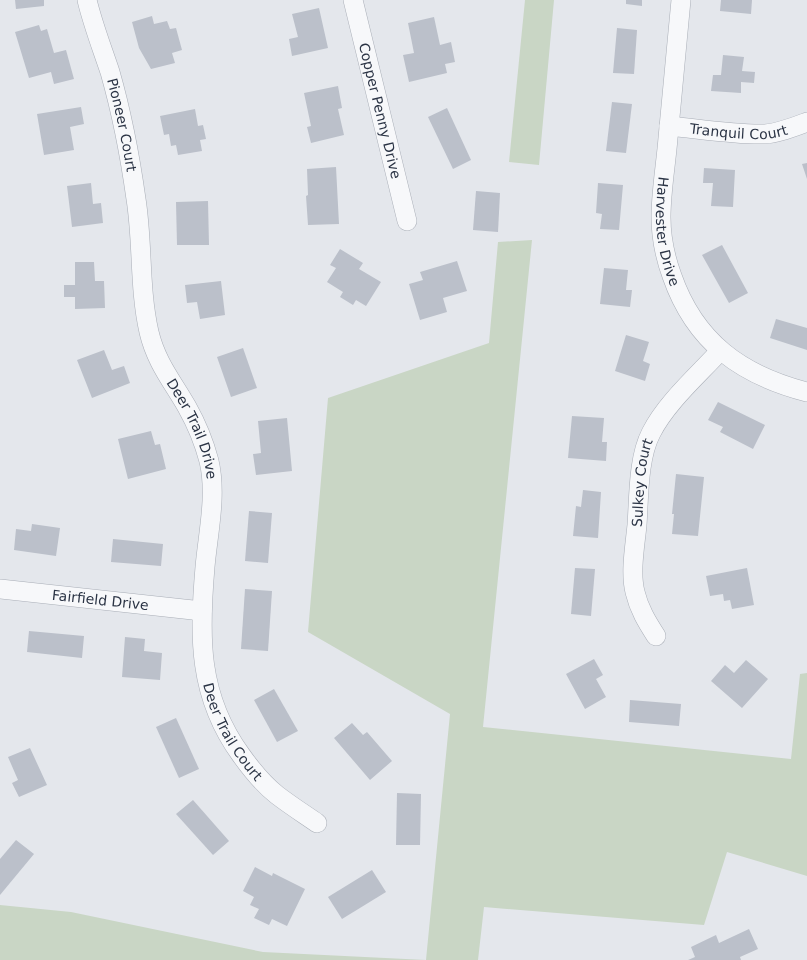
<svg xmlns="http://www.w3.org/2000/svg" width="807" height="960" font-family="'DejaVu Sans',sans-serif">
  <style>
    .green { fill: #c9d6c5 }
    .building { fill: #bbc0ca }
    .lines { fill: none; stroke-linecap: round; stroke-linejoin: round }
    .minor-casing { stroke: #a9aeb7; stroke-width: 20 }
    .minor { stroke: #f7f8fa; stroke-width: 19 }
    .labels { text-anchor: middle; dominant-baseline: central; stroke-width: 3; stroke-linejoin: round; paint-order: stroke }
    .street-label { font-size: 14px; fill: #2b3445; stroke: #f4f6f9 }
  </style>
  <rect width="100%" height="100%" fill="#e4e7ec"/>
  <g class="green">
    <path d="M525,0H554L539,165L509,162Z"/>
    <path d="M532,240L483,727L791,759L800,674L807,673V876L727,852L704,925L484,907L478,960H0V905L71,912L263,952L426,960L450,714L308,632L328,398L489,343L498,242Z"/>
  </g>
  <g class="building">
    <path d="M15,0H44V6L16,9Z"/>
    <path d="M626,0H642V6L626,4Z"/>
    <path d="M721,0H752L751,14L720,11Z"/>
    <path d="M319,8L328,48L292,56L289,39L298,37L292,14Z"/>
    <path d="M152,16L154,24L167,21L170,29L176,28L182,50L172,53L175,63L151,69L139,48L132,22Z"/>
    <path d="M434,17L440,45L451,42L455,62L445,64L447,73L409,82L403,55L414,53L408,23Z"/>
    <path d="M39,25L41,31L47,29L54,53L66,50L74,79L54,84L51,72L29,78L15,32Z"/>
    <path d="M617,28L637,30L634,74L613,73Z"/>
    <path d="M723,55L744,57L742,71L755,72L754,83L741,82V93L711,91L713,75H721Z"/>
    <path d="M338,86L342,108L338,109L344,135L311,143L307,127L311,126L304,93Z"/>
    <path d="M612,102L632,104L626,153L606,151Z"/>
    <path d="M81,107L84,124L70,127L74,150L44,155L37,114Z"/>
    <path d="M447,108L471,160L453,169L428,117Z"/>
    <path d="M195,109L198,126L203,125L206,139L200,140L202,151L178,155L176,145L171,146L169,134L164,135L160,116Z"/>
    <path d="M807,163V179L802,164Z"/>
    <path d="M336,167L339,224L308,225L306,196L308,195L307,169Z"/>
    <path d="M704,168L735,170L733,207L711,206L713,183H703Z"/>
    <path d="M91,183L93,204L101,203L103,223L72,227L67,186Z"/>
    <path d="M598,183L623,185L619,230L600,229L602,214L596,213Z"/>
    <path d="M476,191L500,193L498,232L473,230Z"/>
    <path d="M208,201L209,245H177L176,202Z"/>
    <path d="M722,245L748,293L729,303L702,255Z"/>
    <path d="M340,249L363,263L359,269L381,282L366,306L356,300L353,305L340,297L343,292L327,282L336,268L330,265Z"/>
    <path d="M457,261L467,291L443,298L447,312L420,320L409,284L423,280L420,272Z"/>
    <path d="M75,262H94L95,281H104L105,308L75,309V297H64V285H75Z"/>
    <path d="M604,268L628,270L626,290H632L630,307L600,304Z"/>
    <path d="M221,281L225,315L200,319L197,302L187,303L185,285Z"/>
    <path d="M776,319L807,328V350L770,338Z"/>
    <path d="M626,335L649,342L643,361L650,364L645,381L615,371Z"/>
    <path d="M243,348L257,388L231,397L217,357Z"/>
    <path d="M104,350L112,370L124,366L130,383L92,398L77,360Z"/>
    <path d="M718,402L765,425L753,449L720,432L723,427L708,420Z"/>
    <path d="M572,416L604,418L602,442H607L606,461L568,458Z"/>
    <path d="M287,418L292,471L256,475L253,454L261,453L258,421Z"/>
    <path d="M151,431L155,445L160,444L166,469L128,479L118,439Z"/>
    <path d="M676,474L704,477L698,536L672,534L674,514H672Z"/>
    <path d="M583,490L601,492L598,538L573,536L576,506L581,507Z"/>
    <path d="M249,511L272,513L268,563L245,561Z"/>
    <path d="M32,524L60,528L56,556L14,550L16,529L31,531Z"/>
    <path d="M113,539L163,544L161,566L111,562Z"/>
    <path d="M575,568L595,569L591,616L571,614Z"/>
    <path d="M747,568L754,605L732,609L730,600L724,601L723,594L710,596L706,576Z"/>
    <path d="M245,589L272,591L268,651L241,649Z"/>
    <path d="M29,631L84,636L82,658L27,652Z"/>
    <path d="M125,637L145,639L144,651L162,653L160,680L122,677Z"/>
    <path d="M594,659L603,675L596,679L606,697L585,709L566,674Z"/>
    <path d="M746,660L768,679L742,708L711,681L725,665L734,673Z"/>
    <path d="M274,689L298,731L277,742L254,700Z"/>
    <path d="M630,700L681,704L679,726L629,722Z"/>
    <path d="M176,718L199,769L179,778L156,727Z"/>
    <path d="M352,723L363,735L367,732L392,761L370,780L334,738Z"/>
    <path d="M30,748L47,785L19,797L12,783L18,780L8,757Z"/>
    <path d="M397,793L421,794L420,845H396Z"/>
    <path d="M193,800L229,841L213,855L176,814Z"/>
    <path d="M16,840L34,854L0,895V859Z"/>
    <path d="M255,867L272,876L273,873L305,889L287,926L272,919L269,925L254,918L259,909L250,905L254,897L243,891Z"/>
    <path d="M372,870L386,892L342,919L328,897Z"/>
    <path d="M749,929L758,949L740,957L741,960H688L695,957L691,947L716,935L719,943Z"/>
  </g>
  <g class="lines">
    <g class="minor-casing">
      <g id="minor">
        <path id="s1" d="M87,0C93,25 102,48 110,72C122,114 130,156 136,199C143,243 139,288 149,332C156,362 172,381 187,407C196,423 204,442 209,461C217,495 208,533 205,567C199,637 198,696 241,755C251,769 263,784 277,795C290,805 304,814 317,823"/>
        <path id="s2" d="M353,0L407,221"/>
        <path id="s3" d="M681,0C677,46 672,92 668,138C666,164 661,191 661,217C661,237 665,257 672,276C695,342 741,375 807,392"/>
        <path id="s4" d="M669,126C700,129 735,135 765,134C779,133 794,127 807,122"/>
        <path id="s5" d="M0,589L202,611"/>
        <path id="s6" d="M656,636C647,622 639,609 635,592C630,572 635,546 637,525C639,497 638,458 651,433C666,403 698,375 720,351"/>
      </g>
    </g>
    <use href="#minor" class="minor"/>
  </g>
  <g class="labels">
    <g class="street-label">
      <text stroke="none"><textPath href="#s2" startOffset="114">Copper Penny Drive</textPath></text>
      <text stroke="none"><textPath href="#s1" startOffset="130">Pioneer Court</textPath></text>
      <text stroke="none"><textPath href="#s4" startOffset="70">Tranquil Court</textPath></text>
      <text stroke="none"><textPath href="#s3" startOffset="233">Harvester Drive</textPath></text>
      <text stroke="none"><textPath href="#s1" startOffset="446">Deer Trail Drive</textPath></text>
      <text stroke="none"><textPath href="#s6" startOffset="159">Sulkey Court</textPath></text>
      <text stroke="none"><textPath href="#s5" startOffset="101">Fairfield Drive</textPath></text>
      <text stroke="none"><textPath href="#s1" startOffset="760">Deer Trail Court</textPath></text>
    </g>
  </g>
</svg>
